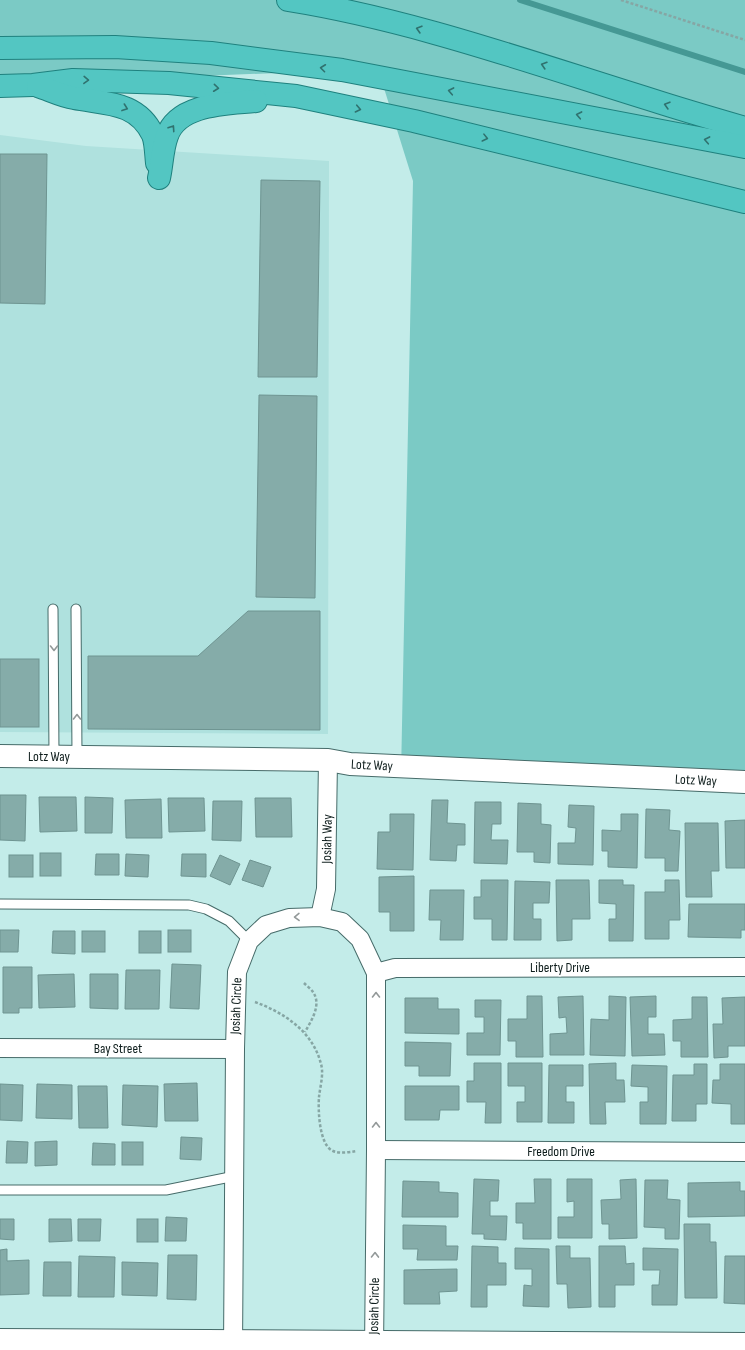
<svg xmlns="http://www.w3.org/2000/svg" width="745" height="1350" font-family="'Sofia Sans Condensed',sans-serif">
  <style>
    .built { fill: #afe1de }
    .green { fill: #7bcac5 }
    .lines { fill: none; stroke-linecap: round; stroke-linejoin: round }
    .stream { stroke: #459894; stroke-width: 6 }
    .building { fill: #85aca9; stroke: #6e9491 }
    .service-casing { stroke: #466b69; stroke-width: 11 }
    .minor-casing { stroke: #466b69; stroke-width: 20 }
    .tertiary-casing { stroke: #466b69; stroke-width: 24 }
    .trunk-casing { stroke: #1f817e; stroke-width: 24 }
    .path { stroke: #86a6a4; stroke-width: 2.5; stroke-dasharray: 3 2; stroke-linecap: butt }
    .service { stroke: #fff; stroke-width: 9 }
    .minor { stroke: #fff; stroke-width: 18 }
    .tertiary { stroke: #fff; stroke-width: 22 }
    .trunk { stroke: #53c6c2; stroke-width: 22 }
    .oneway { stroke: #30726f }
    .oneway2 { stroke: #939999 }
    .labels { text-anchor: middle; dominant-baseline: central; stroke-width: 3; stroke-linejoin: round; paint-order: stroke }
    .street-label { font-size: 14px; fill: #0e1d1c; stroke: #fff }
  </style>
  <rect width="100%" height="100%" fill="#c3ece9"/>
  <path class="built" d="M0,135L86,146L329,161L328,734L0,732Z"/>
  <path class="green" d="M0,0H745V792L401,775L413,181L378,69L0,84Z"/>
  <g class="lines">
    <path class="stream" d="M520,0L745,72"/>
  </g>
  <g class="building">
    <path d="M0,154H47L45,304L0,303Z"/>
    <path d="M261,180L320,181L317,377H258Z"/>
    <path d="M259,395L317,396L315,598L256,597Z"/>
    <path d="M248,611H320V730L88,729V656H198Z"/>
    <rect x="0" y="659" width="39" height="68"/>
    <path d="M0,795H26L25,841L0,840Z"/>
    <path d="M39,797H76L77,831L40,832Z"/>
    <path d="M85,797L113,798L112,833H85Z"/>
    <path d="M168,798H204L205,831L169,832Z"/>
    <path d="M255,798H291L292,837H256Z"/>
    <path d="M161,799L162,838H126L125,800Z"/>
    <path d="M432,800H448L447,823L465,824V845H457L456,861L430,860Z"/>
    <path d="M213,801H242L241,841L212,840Z"/>
    <path d="M475,802H501V824H492L491,840H508L507,864L474,863Z"/>
    <path d="M518,803L541,804V824L551,825L550,863L534,862V852H517Z"/>
    <path d="M569,805L594,806L593,865L558,864V843H575L576,828L568,827Z"/>
    <path d="M646,809L670,810L669,830L680,831L678,871H665V858H645Z"/>
    <path d="M390,814H414L413,870L377,869L378,832H390Z"/>
    <path d="M621,814H638L637,868L608,867V851H602V830L621,831Z"/>
    <path d="M745,820V868H726L725,821Z"/>
    <path d="M685,823H718L719,871H711L712,897H686Z"/>
    <rect x="40" y="853" width="21" height="23"/>
    <path d="M96,854H119V875H95Z"/>
    <path d="M126,854L149,855L148,877L125,876Z"/>
    <path d="M182,854H206V877L181,876Z"/>
    <rect x="9" y="855" width="24" height="22"/>
    <path d="M220,855L240,864L230,885L210,876Z"/>
    <path d="M250,860L271,867L263,887L242,880Z"/>
    <path d="M414,876V931H390V912H379V877Z"/>
    <path d="M481,880H508L507,940H492V919H474V897H481Z"/>
    <path d="M556,880H589L590,919H572V940L557,941Z"/>
    <path d="M599,880H623V885H634L633,941H609V919H616V904L599,903Z"/>
    <path d="M665,880H679L680,920H669V939H645V892H665Z"/>
    <path d="M515,881L550,882L549,903H533V919H541V940H514Z"/>
    <path d="M430,890H464L463,940H440L441,920H429Z"/>
    <path d="M689,904H745V930H741V938L688,937Z"/>
    <path d="M0,930H19L18,952H0Z"/>
    <rect x="168" y="930" width="23" height="22"/>
    <path d="M53,931H75V954L52,953Z"/>
    <rect x="82" y="931" width="23" height="21"/>
    <rect x="139" y="931" width="22" height="22"/>
    <path d="M172,964L201,965L199,1009L170,1008Z"/>
    <path d="M3,967H32V1008H19V1013H3Z"/>
    <path d="M126,970H160L159,1009H125Z"/>
    <path d="M74,974L75,1007L39,1008L38,975Z"/>
    <path d="M90,974H118V1009L90,1008Z"/>
    <path d="M527,996H542L543,1057H516V1041H508V1019H527Z"/>
    <path d="M583,996L584,1055H550V1034L567,1033L566,1017L559,1018L558,997Z"/>
    <path d="M609,996L626,997L625,1056L590,1055L591,1019L609,1020Z"/>
    <path d="M656,996V1017H648V1034H664L665,1055L632,1056L630,997Z"/>
    <path d="M692,997H707L708,1057H681V1041H673V1020L692,1019Z"/>
    <path d="M745,997V1046H728V1057L714,1058L713,1024H723L722,998Z"/>
    <path d="M405,998H438V1009H459V1034L405,1033Z"/>
    <path d="M475,1000H501L500,1055H467V1033H484V1017H475Z"/>
    <path d="M405,1042L451,1043L450,1076H419V1066H405Z"/>
    <path d="M474,1063H501V1123H485L486,1102H467V1081H474Z"/>
    <path d="M508,1063H542V1122H517V1102H525V1086H508Z"/>
    <path d="M616,1063V1080H624L625,1102H605L606,1124H590L589,1064Z"/>
    <path d="M694,1064H707V1104H696V1121H672L673,1075H694Z"/>
    <path d="M720,1064H745V1124H731V1104L712,1103L713,1080H720Z"/>
    <path d="M549,1065H583V1086H566V1102H574V1123H548Z"/>
    <path d="M632,1065L667,1066L666,1124H640V1102H648V1087L631,1086Z"/>
    <path d="M197,1083L198,1121H165L164,1084Z"/>
    <path d="M0,1084L23,1085L22,1121L0,1120Z"/>
    <path d="M37,1084L72,1085V1119L36,1118Z"/>
    <path d="M123,1085L158,1086L157,1127L122,1125Z"/>
    <path d="M78,1086H107L108,1128H79Z"/>
    <path d="M405,1086H459V1110H440L439,1120H405Z"/>
    <path d="M181,1137L202,1138L201,1160L180,1159Z"/>
    <path d="M7,1141L28,1142L27,1163H6Z"/>
    <path d="M57,1141V1165L35,1166V1142Z"/>
    <rect x="122" y="1142" width="21" height="23"/>
    <path d="M93,1143L115,1144V1165H92Z"/>
    <path d="M474,1179L499,1180L498,1201H490V1216H507L506,1240L484,1239V1234H472Z"/>
    <path d="M534,1179H551V1239H523V1223H516V1203H535Z"/>
    <path d="M567,1179H592V1238H558V1217H574V1201L567,1202Z"/>
    <path d="M636,1179L637,1238L609,1239V1224H602L601,1200L621,1199L620,1180Z"/>
    <path d="M645,1180H668L667,1199L680,1200L679,1239H665V1228L644,1227Z"/>
    <path d="M403,1181L439,1182V1192L458,1193V1217H402Z"/>
    <path d="M740,1182V1191H745V1216L688,1217V1183Z"/>
    <path d="M166,1217L187,1218L186,1241H165Z"/>
    <path d="M0,1219H14V1240L0,1239Z"/>
    <path d="M49,1219H71L72,1241L49,1242Z"/>
    <path d="M78,1219H101L100,1241H78Z"/>
    <rect x="137" y="1219" width="21" height="23"/>
    <path d="M684,1224H710V1242H716L717,1298H685Z"/>
    <path d="M403,1225L446,1226V1246H458L457,1260H417L418,1249H403Z"/>
    <path d="M472,1246L498,1247V1263H506V1285H487V1307H471Z"/>
    <path d="M556,1246H570V1258H590L591,1307L568,1308L567,1284H557Z"/>
    <path d="M599,1246H625L626,1264L634,1263V1285H615V1307H599Z"/>
    <path d="M515,1248L549,1249V1307L523,1306L524,1285L532,1286V1269H515Z"/>
    <path d="M643,1248L678,1249L677,1305H652V1285H659L660,1270H643Z"/>
    <path d="M7,1249V1261L29,1260V1294L0,1295V1250Z"/>
    <path d="M168,1255H197L196,1300L167,1299Z"/>
    <path d="M79,1256L115,1257L114,1297H78Z"/>
    <path d="M725,1256H745V1304L724,1303Z"/>
    <path d="M44,1262H71V1296H43Z"/>
    <path d="M122,1262L158,1263L157,1296L122,1295Z"/>
    <path d="M457,1269V1291L439,1292L440,1304H404V1270Z"/>
  </g>
  <g class="lines">
    <g class="service-casing">
      <g id="service">
        <path d="M53,609L54,756"/>
        <path d="M76,609L77,756"/>
        <path d="M0,904L189,905L206,909L229,921L249,941"/>
        <path d="M0,1190H166L235,1176"/>
      </g>
    </g>
    <g class="minor-casing">
      <g id="minor">
        <path d="M320,917L326,889L328,760"/>
        <path d="M376,973L395,968L745,967"/>
        <path d="M0,1048L235,1049"/>
        <path d="M376,1150L745,1152"/>
        <path d="M233,1350L235,1049L237,972L249,941L266,925L289,918L320,917L342,922L360,939L376,973V1150L374,1350"/>
      </g>
    </g>
    <g class="tertiary-casing">
      <g id="tertiary">
        <path d="M0,756L328,760L350,764L745,782"/>
        <path d="M0,1340L745,1344"/>
      </g>
    </g>
    <g class="trunk-casing">
      <g id="trunk">
        <path d="M288,0C413,20 532,63 652,100C683,110 714,119 745,128"/>
        <path d="M0,48L115,47L211,53L342,70L745,147"/>
        <path d="M0,86L33,85L73,80L169,83L296,96L414,121L745,202"/>
        <path d="M38,86C50,90 62,96 74,98C105,104 137,101 153,135C156,143 156,154 157,163"/>
        <path d="M159,178C162,165 162,149 167,136C178,103 228,104 256,101"/>
      </g>
    </g>
    <g class="path">
      <path d="M621,0L745,40"/>
      <path d="M304,983C307,986 311,989 313,992C322,1005 311,1021 305,1032"/>
      <path d="M255,1002C285,1013 313,1032 321,1064C324,1074 320,1087 319,1097C318,1110 319,1145 333,1151C340,1154 350,1152 357,1151"/>
    </g>
    <use href="#service" class="service"/>
    <use href="#minor" class="minor"/>
    <use href="#tertiary" class="tertiary"/>
    <use href="#trunk" class="trunk"/>
  </g>
  <defs><path id="oneway-chevron" d="M-2-3.5L2.5 0L-2 3.5" fill="none" stroke-width="1.6" stroke-linecap="round" stroke-linejoin="round"/></defs>
  <g class="oneway">
    <use href="#oneway-chevron" transform="translate(419 29) rotate(-164)"/>
    <use href="#oneway-chevron" transform="translate(544 65) rotate(-163)"/>
    <use href="#oneway-chevron" transform="translate(323 68) rotate(-173)"/>
    <use href="#oneway-chevron" transform="translate(86 80) rotate(2)"/>
    <use href="#oneway-chevron" transform="translate(216 88) rotate(6)"/>
    <use href="#oneway-chevron" transform="translate(451 91) rotate(-169)"/>
    <use href="#oneway-chevron" transform="translate(667 105) rotate(-164)"/>
    <use href="#oneway-chevron" transform="translate(125 108) rotate(20)"/>
    <use href="#oneway-chevron" transform="translate(358 109) rotate(12)"/>
    <use href="#oneway-chevron" transform="translate(579 115) rotate(-169)"/>
    <use href="#oneway-chevron" transform="translate(172 128) rotate(-56)"/>
    <use href="#oneway-chevron" transform="translate(485 138) rotate(14)"/>
    <use href="#oneway-chevron" transform="translate(707 140) rotate(-169)"/>
  </g>
  <g class="oneway2">
    <use href="#oneway-chevron" transform="translate(54 648) rotate(90)"/>
    <use href="#oneway-chevron" transform="translate(77 717) rotate(-90)"/>
    <use href="#oneway-chevron" transform="translate(297 917) rotate(179)"/>
    <use href="#oneway-chevron" transform="translate(376 995) rotate(-90)"/>
    <use href="#oneway-chevron" transform="translate(376 1125) rotate(-90)"/>
    <use href="#oneway-chevron" transform="translate(375 1255) rotate(-89)"/>
  </g>
  <g class="labels">
    <g class="street-label">
      <text x="49" y="756">Lotz Way</text>
      <text transform="translate(372 765) rotate(3)">Lotz Way</text>
      <text transform="translate(696 780) rotate(3)">Lotz Way</text>
      <text transform="translate(327 839) rotate(-89)">Josiah Way</text>
      <text x="560" y="967">Liberty Drive</text>
      <text transform="translate(236 1006) rotate(-88)">Josiah Circle</text>
      <text x="118" y="1048">Bay Street</text>
      <text x="561" y="1151">Freedom Drive</text>
      <text transform="translate(374 1306) rotate(-89)">Josiah Circle</text>
    </g>
  </g>
</svg>
